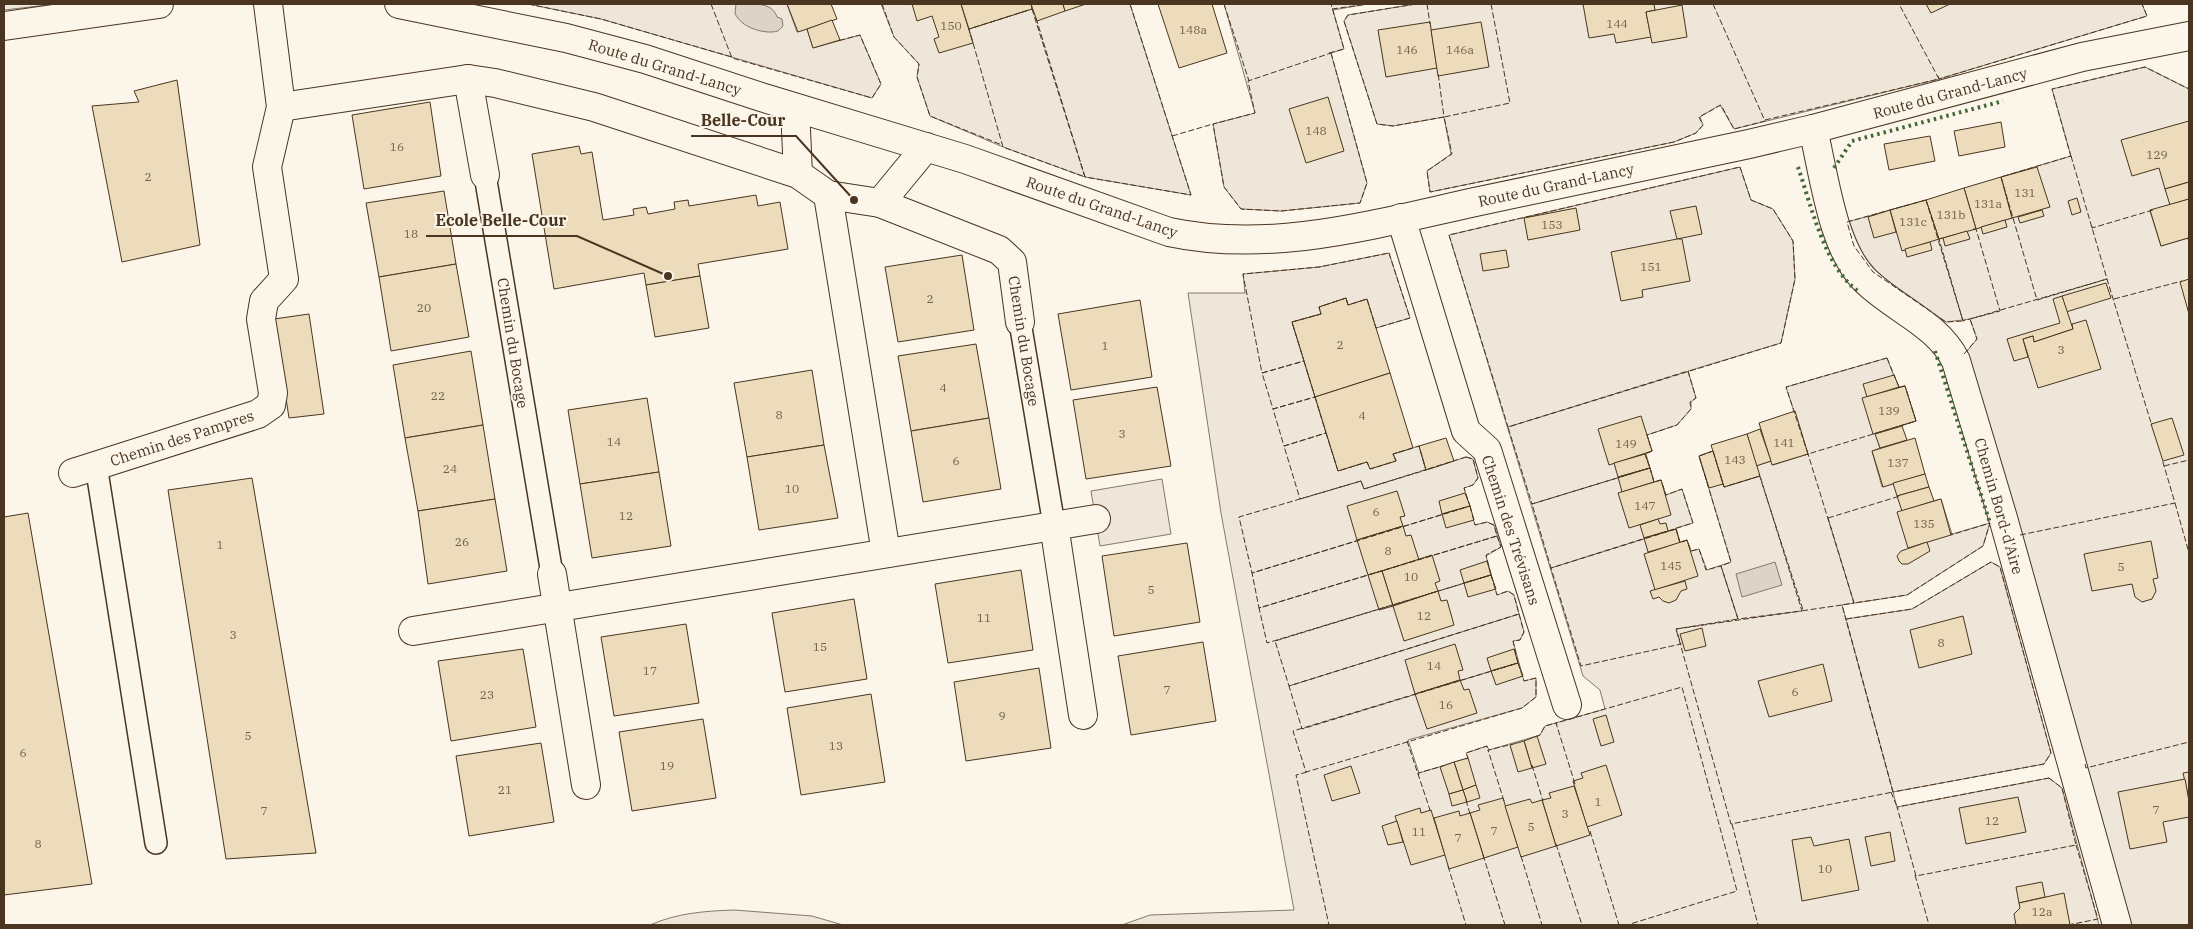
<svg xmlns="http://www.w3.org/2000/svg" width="2193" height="929" font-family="'IBM Plex Serif',serif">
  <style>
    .green { fill: #ede6d9; stroke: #887966 }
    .water { fill: #dcd4c6; stroke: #887966 }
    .building { fill: #ecdcbc; stroke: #4a3520 }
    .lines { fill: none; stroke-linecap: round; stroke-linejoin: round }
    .pedestrian-casing { stroke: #4a3520; stroke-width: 24 }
    .minor-casing { stroke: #4a3520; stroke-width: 30 }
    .tertiary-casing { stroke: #4a3520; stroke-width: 30 }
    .pedestrian { stroke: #fbf6e9; stroke-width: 21 }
    .minor { stroke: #fbf6e9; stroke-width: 28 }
    .tertiary { stroke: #fbf6e9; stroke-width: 28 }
    .hedge { stroke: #436837; stroke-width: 4; stroke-dasharray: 2.5 4; stroke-linecap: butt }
    .fence { stroke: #4a3520; stroke-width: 1; stroke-dasharray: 6 2.5; stroke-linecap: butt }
    .labels { text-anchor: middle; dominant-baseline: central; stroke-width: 4; stroke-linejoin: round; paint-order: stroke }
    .number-label { font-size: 12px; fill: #725f47 }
    .street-label { font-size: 15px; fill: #4a3520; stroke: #fbf6e9 }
    .leader { fill: none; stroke: #4a3520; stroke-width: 2 }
    .callout-dot { fill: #4a3520; stroke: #fbf6e9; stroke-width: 2 }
    .callout-label { font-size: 16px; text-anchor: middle; font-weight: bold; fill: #4a3520; stroke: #fbf6e9; stroke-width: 4; stroke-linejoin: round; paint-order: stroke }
  </style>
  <rect width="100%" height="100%" fill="#fbf6e9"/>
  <g class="green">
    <path d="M4,4H56L4,10Z"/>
    <path d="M528,4H787L797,32L807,29L813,48L860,35L881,84L872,98L601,19Z"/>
    <path d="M881,4H961L969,29L1032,9L1031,4H1130L1191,195L1085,177L1003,147L930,116L917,77L919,64L894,37Z"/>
    <path d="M1224,4H1368L1333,10L1344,49L1331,53L1367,183L1360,203L1281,211L1241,209L1224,187L1213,124L1255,113Z"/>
    <path d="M1416,4H2142L2147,16L1939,79L1734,129L1720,105L1700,117L1703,125L1696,133L1674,142L1430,192L1427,171L1451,154L1444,117L1393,126L1377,124L1344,21L1348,15Z"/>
    <path d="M2145,67L2189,89V199L2150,211L2161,246L2188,238L2189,243V925H2129L1963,356L1977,339L1970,319L1946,322L1873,272L1854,246L1847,222L1926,200L1939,239L2012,218L2001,177L2071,156L2052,89Z"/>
    <path d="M1740,167L1751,200L1773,209L1793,241L1795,279L1781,343L1688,371L1696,398L1691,402V409L1677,425L1647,435L1652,451L1646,454L1654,482L1661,480L1666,495L1682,489L1693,523L1676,528L1680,542L1687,540L1691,551L1699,549L1707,570L1731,562L1699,456L1713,451L1724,487L1759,476L1756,466L1771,461L1773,465L1808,454L1786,387L1887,358L1898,387L1905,386L1916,421L1876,434L1880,448L1872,451L1882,487L1893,483L1933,501L1941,499L1952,534L1990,523L1983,546L1907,595L1842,605L1846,619L1912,609L1991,562L2000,567L2051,753L2044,764L1893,792L1897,807L2049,778L2062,788L2099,925H1122L1150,915L1294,910L1221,513L1188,293H1245L1243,274L1319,267L1389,253L1410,318L1376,328L1348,305L1346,298L1319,307L1321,314L1292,322L1338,470L1367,462L1370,468L1396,460L1393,454L1419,446L1426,470L1466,457L1473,459L1478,478L1473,485L1464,488L1475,525L1487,522L1494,525L1501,547L1486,556L1497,595L1508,591L1514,595L1524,632L1520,640L1513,641L1524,681L1536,678V697L1522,708L1408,740L1419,773L1468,758L1466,753L1487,746L1489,750L1540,735L1545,726L1605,709L1600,690L1583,676L1449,235Z"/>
    <path d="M1162,479L1171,534L1100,546L1091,491Z"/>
    <path d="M734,910L812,916L843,925H650C677,913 705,911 734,910Z"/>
  </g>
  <g class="water">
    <path d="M736,4C751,4 772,1 777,17L782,19L783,26L778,31C764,35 740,27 735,13Z"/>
    <path d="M1775,562L1782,585L1742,597L1736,574Z"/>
  </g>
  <g class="building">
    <path d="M787,4H831L837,19L798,32Z"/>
    <path d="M912,4H961L973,43L939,53L934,39L939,37L932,16L917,21Z"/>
    <path d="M961,4H1031L1032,9L969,29Z"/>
    <path d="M1031,4H1063L1065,11L1037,21Z"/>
    <path d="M1063,4H1086L1065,11Z"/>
    <path d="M1158,4H1212L1227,53L1179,68Z"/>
    <path d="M1583,4H1654L1655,10L1646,12L1651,37L1616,43L1614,34L1589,38Z"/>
    <path d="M1926,4H1950L1931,13Z"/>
    <path d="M1682,5L1687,37L1652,43L1646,12Z"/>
    <path d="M832,20L840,40L813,48L807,29Z"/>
    <path d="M1430,22L1437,68L1386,77L1378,30Z"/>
    <path d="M1481,22L1489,67L1438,76L1431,30Z"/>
    <path d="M177,80L200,245L122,262L92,106L139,102L134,91Z"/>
    <path d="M1328,97L1344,151L1306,163L1289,109Z"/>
    <path d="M430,102L441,176L364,189L352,115Z"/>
    <path d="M2189,121V182L2165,189L2159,168L2132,176L2121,140Z"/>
    <path d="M2001,122L2005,147L1959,156L1954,131Z"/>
    <path d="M1930,136L1935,161L1889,170L1884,144Z"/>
    <path d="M579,146L581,154L592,152L603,220L634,215L633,209L646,207L648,214L675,209L674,202L688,200L689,206L756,195L758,206L780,202L788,249L698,264L700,276L646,285L644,273L554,289L532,154Z"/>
    <path d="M2037,167L2050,207L2012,218L2001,177Z"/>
    <path d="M2001,177L2012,218L1976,229L1964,188Z"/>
    <path d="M2189,182V199L2170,205L2165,189Z"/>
    <path d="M1964,188L1976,229L1939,239L1926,200Z"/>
    <path d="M444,191L456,264L379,277L366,203Z"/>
    <path d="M2077,198L2081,212L2072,215L2068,201Z"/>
    <path d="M2189,199V243L2188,238L2161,246L2150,210Z"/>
    <path d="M1926,200L1939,239L1902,251L1890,210Z"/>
    <path d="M1696,206L1702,234L1677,239L1670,211Z"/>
    <path d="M1576,208L1580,230L1528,240L1524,218Z"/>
    <path d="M1890,210L1896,232L1874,238L1868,217Z"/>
    <path d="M2042,210L2044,216L2020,223L2018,217Z"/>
    <path d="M2005,220L2007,227L1983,234L1981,227Z"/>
    <path d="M1967,231L1970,239L1945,246L1943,238Z"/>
    <path d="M1677,239H1682L1690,281L1642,290L1643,297L1621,301L1611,252Z"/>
    <path d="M1930,242L1932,250L1907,257L1905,249Z"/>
    <path d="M1506,250L1509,267L1483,271L1480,254Z"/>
    <path d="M962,255L974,330L898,342L885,267Z"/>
    <path d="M456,264L469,337L391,351L379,277Z"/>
    <path d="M700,276L709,328L655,337L646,285Z"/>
    <path d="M2189,279V314L2180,282Z"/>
    <path d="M2106,283L2111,298L2066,312L2062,296Z"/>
    <path d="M2062,296L2073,329L2034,342L2033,336L2023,339L2028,357L2014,361L2007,339L2060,323L2053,299Z"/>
    <path d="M1346,298L1348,305L1367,299L1390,373L1315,397L1292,322L1321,314L1319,307Z"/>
    <path d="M1140,300L1152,377L1071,390L1058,314Z"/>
    <path d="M309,314L324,414L289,418L274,319Z"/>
    <path d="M2086,320L2101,369L2038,388L2023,339L2033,336L2034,342L2073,329L2072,324Z"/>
    <path d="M976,344L989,418L911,431L898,356Z"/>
    <path d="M471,351L483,425L405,438L393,365Z"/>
    <path d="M812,370L824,445L747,457L734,383Z"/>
    <path d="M1390,373L1413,448L1393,454L1396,461L1370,469L1367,462L1338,471L1315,397Z"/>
    <path d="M1894,375L1899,387L1867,397L1863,384Z"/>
    <path d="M1905,386L1916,421L1873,434L1862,398Z"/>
    <path d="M1157,387L1171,466L1086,479L1073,400Z"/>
    <path d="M647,398L659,472L580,484L568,410Z"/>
    <path d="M1795,411L1808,454L1772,465L1759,423Z"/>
    <path d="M1641,416L1652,451L1609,465L1598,429Z"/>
    <path d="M989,418L1001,489L923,502L911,431Z"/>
    <path d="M2172,418L2184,455L2163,461L2151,424Z"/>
    <path d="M483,425L495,499L418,511L405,438Z"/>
    <path d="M1902,426L1907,440L1880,448L1875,434Z"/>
    <path d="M1760,429L1771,461L1756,466L1747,434Z"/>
    <path d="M1747,434L1760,476L1724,487L1711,445Z"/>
    <path d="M1446,438L1454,461L1426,470L1419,446Z"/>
    <path d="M1915,438L1925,474L1883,487L1872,451Z"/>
    <path d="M824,445L838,518L759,530L747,457Z"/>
    <path d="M1713,451L1723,484L1709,488L1699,456Z"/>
    <path d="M1645,454L1650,468L1618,477L1614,463Z"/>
    <path d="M1650,468L1654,482L1622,492L1618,477Z"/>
    <path d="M659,472L671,546L592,558L580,484Z"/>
    <path d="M1925,474L1929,487L1897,496L1893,483Z"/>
    <path d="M252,478L316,853L226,859L168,490Z"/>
    <path d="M1661,480L1671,515L1629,528L1618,493Z"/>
    <path d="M1929,487L1934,501L1902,511L1897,496Z"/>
    <path d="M1397,491L1405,516L1400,517L1403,526L1357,540L1347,506Z"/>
    <path d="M1465,493L1470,506L1442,514L1439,501Z"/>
    <path d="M495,499L507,571L428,584L418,511Z"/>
    <path d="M1941,499L1951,535L1908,548L1897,512Z"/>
    <path d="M1470,506L1474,520L1446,528L1442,514Z"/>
    <path d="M28,513L92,884L4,895V517Z"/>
    <path d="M1658,519L1660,524L1666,523L1668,531L1644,538L1640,525Z"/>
    <path d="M1403,526L1406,536L1411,535L1419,560L1368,575L1357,540Z"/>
    <path d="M1676,529L1680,543L1648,552L1644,538Z"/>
    <path d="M1687,540L1698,576L1655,590L1644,554Z"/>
    <path d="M2151,541L2158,578L2153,579L2156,591L2152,599L2142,602L2135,597L2132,584L2092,591L2084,554Z"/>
    <path d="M1927,542L1930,551L1908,564H1902L1899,561L1897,556L1901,551Z"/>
    <path d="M1187,543L1200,622L1114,636L1102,556Z"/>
    <path d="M1432,555L1440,581L1435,583L1438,591L1393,606L1382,571Z"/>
    <path d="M1487,561L1491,575L1464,583L1460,570Z"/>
    <path d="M1021,570L1033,650L948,663L935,584Z"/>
    <path d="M1382,571L1393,606L1379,610L1368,575Z"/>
    <path d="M1491,575L1496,589L1468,597L1464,583Z"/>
    <path d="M1685,581L1687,589L1681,591L1676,600L1669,603L1663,601L1659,597L1653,599L1650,591Z"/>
    <path d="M1438,591L1441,601L1447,600L1454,625L1404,641L1393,606Z"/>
    <path d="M854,599L867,679L785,692L772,613Z"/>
    <path d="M1963,616L1972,654L1919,668L1910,630Z"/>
    <path d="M686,624L699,703L614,716L601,637Z"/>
    <path d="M1702,628L1706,646L1685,651L1680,634Z"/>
    <path d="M1203,642L1216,721L1131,735L1118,656Z"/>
    <path d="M1455,644L1463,670L1458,671L1460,680L1415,694L1405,660Z"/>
    <path d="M523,649L536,727L451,741L438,661Z"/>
    <path d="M1514,649L1518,663L1491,671L1487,658Z"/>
    <path d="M1518,663L1523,676L1496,685L1491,671Z"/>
    <path d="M1823,664L1832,701L1769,717L1758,681Z"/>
    <path d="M1039,668L1051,748L966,761L954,682Z"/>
    <path d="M1460,680L1464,690L1469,689L1477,713L1427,729L1415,694Z"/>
    <path d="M871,694L885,782L801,795L787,708Z"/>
    <path d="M1606,715L1614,742L1601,746L1593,719Z"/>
    <path d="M703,719L716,798L632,811L619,732Z"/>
    <path d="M1537,736L1546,764L1532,768L1524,741Z"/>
    <path d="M1524,741L1532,768L1518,772L1510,745Z"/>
    <path d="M541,743L554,822L469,836L456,756Z"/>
    <path d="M1468,758L1476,785L1463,790L1454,762Z"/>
    <path d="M1454,762L1463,790L1449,794L1440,767Z"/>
    <path d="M1606,765L1622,815L1587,827L1573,781L1583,778L1581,773Z"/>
    <path d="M1351,766L1360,793L1332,801L1324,775Z"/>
    <path d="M2189,772V799L2183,773Z"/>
    <path d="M2185,779L2189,801V817L2163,822L2167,842L2130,849L2118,792Z"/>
    <path d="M1476,785L1480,798L1467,802L1463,790Z"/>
    <path d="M1574,786L1590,835L1556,846L1542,800L1551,798L1549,793Z"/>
    <path d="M1463,790L1467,802L1452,806L1449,794Z"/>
    <path d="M2018,797L2026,832L1966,844L1959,808Z"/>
    <path d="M1503,798L1518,847L1484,858L1470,813L1480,810L1478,805Z"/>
    <path d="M1530,799L1532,803L1542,800L1556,846L1521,857L1505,806Z"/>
    <path d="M1420,808L1421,813L1431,810L1445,855L1411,865L1395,816Z"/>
    <path d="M1459,811L1460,816L1470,813L1484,858L1449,869L1434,818Z"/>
    <path d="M1397,821L1403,842L1388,845L1382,826Z"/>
    <path d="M1890,832L1895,861L1871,866L1865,837Z"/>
    <path d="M1811,837L1814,846L1849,839L1859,890L1802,901L1792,840Z"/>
    <path d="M2042,882L2045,897L2019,903L2016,887Z"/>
    <path d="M2064,893L2070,925H2016L2014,914L2020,908L2019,903Z"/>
  </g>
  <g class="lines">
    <g class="pedestrian-casing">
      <g id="pedestrian">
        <path d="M485,175L552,574"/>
        <path d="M1020,322L1054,525"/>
        <path d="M96,465L156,843"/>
      </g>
    </g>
    <g class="minor-casing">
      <g id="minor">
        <path d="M468,79L485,175"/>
        <path d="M281,107L468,79L495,83L594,107L798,174L828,195L880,203L999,250L1012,262L1020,322"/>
        <path d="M795,108L798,174"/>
        <path d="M1813,129C1824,174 1832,248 1865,280C1894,309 1937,323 1956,361L2003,518L2117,925"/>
        <path d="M828,195L886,553"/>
        <path d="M880,203L926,147"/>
        <path d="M1401,218L1466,431L1487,450L1567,705"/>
        <path d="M73,473L258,414L271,405L273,393L261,319L264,301L284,279L267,167L281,107L268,4"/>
        <path d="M1054,525L1083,715"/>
        <path d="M552,574L586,785"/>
        <path d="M413,631L1096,519"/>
      </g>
    </g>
    <g class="tertiary-casing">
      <g id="tertiary">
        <path d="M399,4L566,38L645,59L761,97L965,159L1169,232C1272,254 1375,224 1475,202C1566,183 1658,163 1749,144L1813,129L2082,57L2189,36"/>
        <path d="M4,26L159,4"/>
      </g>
    </g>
    <use href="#pedestrian" class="pedestrian"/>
    <use href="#minor" class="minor"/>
    <use href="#tertiary" class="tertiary"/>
    <g class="hedge">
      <path d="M1798,167C1811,205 1825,268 1858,291"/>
      <path d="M1834,168L1852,141L2003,101"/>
      <path d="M1935,351L1990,523"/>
    </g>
    <g class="fence">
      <path d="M528,4L601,19L732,57"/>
      <path d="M711,4L732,58L872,98L881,84L860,35L837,41"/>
      <path d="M882,4L894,37L919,64L917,77L930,116L1002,145"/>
      <path d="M1224,4L1249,81"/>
      <path d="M1416,4L1348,15L1344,21L1377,124L1393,126L1444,117L1438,73"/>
      <path d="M1427,4L1430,24"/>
      <path d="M1491,4L1510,103L1444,117L1452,154L1427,171L1430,192L1674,142L1696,133L1703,125L1699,117L1721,105L1734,129L1765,121L1713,4"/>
      <path d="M1032,9L1085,177L1003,147L969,29Z"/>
      <path d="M1332,9L1368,4"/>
      <path d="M1036,18L1085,177L1191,195L1130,4"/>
      <path d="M1329,53L1344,49L1331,4"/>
      <path d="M1331,53L1367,183L1360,203L1281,211L1241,209L1224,187L1213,124L1255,113L1248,81Z"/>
      <path d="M1938,76L1939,79L2147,16L2142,4"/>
      <path d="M1765,120L1939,79L1899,4"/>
      <path d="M1172,136L1213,124"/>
      <path d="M2071,156L2107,279L2037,300L2001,177Z"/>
      <path d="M2071,157L2052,89L2145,67L2189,89"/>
      <path d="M1740,167L1751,200L1773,209L1793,241L1795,279L1781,343L1508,427L1449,235Z"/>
      <path d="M1926,200L1963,321L1946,322L1873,272L1854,246L1847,222Z"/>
      <path d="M2092,226V228L2153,210"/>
      <path d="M1973,229H1976L2000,311"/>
      <path d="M1942,238L1939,239L1963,321L2107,279L2152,426"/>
      <path d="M1389,253L1410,318L1376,328L1367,299L1348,305L1346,298L1319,307L1321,314L1292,322L1304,361L1262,373L1243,274L1319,267Z"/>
      <path d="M2114,299L2182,281"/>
      <path d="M1964,354L1977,339L1970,319L2000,311"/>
      <path d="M1887,358L1899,387L1905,386L1916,421L1808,454L1786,387Z"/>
      <path d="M1304,361L1315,397L1273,409L1262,373Z"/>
      <path d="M1688,371L1696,398L1690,402L1691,409L1677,425L1647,435L1652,451L1645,454L1650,468L1532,504L1508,427Z"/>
      <path d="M1315,397L1326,433L1284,446L1273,409Z"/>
      <path d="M1326,433L1338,471L1367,462L1370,469L1396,461L1393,454L1419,446L1426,470L1364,489L1361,481L1300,499L1284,446Z"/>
      <path d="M1713,451L1724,487L1760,476L1802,611L1738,619L1721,566L1731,562L1699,456Z"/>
      <path d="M1805,455L1808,454L1854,603L1907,595L1983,546L1990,523L1951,535V533"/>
      <path d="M1466,457L1473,459L1478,478L1473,485L1464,488L1470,506L1252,573L1239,517L1361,481L1364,489Z"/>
      <path d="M2164,466L2189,460"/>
      <path d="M1650,468L1654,482L1661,480L1666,495L1682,489L1693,523L1551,568L1532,504Z"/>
      <path d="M1759,474L1803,610"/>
      <path d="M2175,503L2189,553"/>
      <path d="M1470,506L1475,525L1487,522L1494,525L1497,536L1259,608L1252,573Z"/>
      <path d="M1828,518L1900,496"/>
      <path d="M1828,518L1854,603L1841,605"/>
      <path d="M1676,529L1680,543L1687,540L1691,551L1699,549L1706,570L1721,566L1738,619L1676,629L1681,644L1581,666L1551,568Z"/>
      <path d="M2020,535L2175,503L2162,459"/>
      <path d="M1497,536L1501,547L1486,555L1491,575L1267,643L1259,608Z"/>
      <path d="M1491,575L1497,595L1508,591L1514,595L1519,614L1289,686L1275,641Z"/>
      <path d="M1519,614L1524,632L1520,640L1513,641L1518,663L1302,729L1289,686Z"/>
      <path d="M1846,619L1912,609L1991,562L2000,567L2051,753L2044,764L1893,792L1842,605L1676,629L1731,824L1893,792L1846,619"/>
      <path d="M1518,663L1524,681L1536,678V697L1522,708L1306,772L1293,731Z"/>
      <path d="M1535,737L1540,735L1545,726L1556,723L1557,725"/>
      <path d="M1407,741L1431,813"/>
      <path d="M1466,759L1468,758L1466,753L1487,746L1488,751"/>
      <path d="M2085,764L2086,768L2189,742"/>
      <path d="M1532,765L1543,801"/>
      <path d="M1307,772L1296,775L1329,925"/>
      <path d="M1419,775L1418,773L1443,766"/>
      <path d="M2049,778L2062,788L2076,845L1916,876L1897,807Z"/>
      <path d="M1575,784L1556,723L1682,687L1737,891L1627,925"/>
      <path d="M1891,792L1898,809"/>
      <path d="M1466,800L1470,814"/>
      <path d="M1504,801L1488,750L1513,744"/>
      <path d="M1732,824L1758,925"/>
      <path d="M1590,831L1619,925"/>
      <path d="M1556,844L1582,925"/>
      <path d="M1483,855L1505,925"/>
      <path d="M1521,856L1542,925"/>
      <path d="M1448,866L1466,925"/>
      <path d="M1915,875L1929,925"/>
      <path d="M2068,925L2098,919L2076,845"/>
    </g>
  </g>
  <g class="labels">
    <g class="number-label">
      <text x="1617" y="23">144</text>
      <text x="951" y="25">150</text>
      <text x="1193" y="29">148a</text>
      <text x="1407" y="49">146</text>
      <text x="1460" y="49">146a</text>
      <text x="1316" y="130">148</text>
      <text x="397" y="146">16</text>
      <text x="2157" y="154">129</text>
      <text x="148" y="176">2</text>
      <text x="2025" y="192">131</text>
      <text x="1988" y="203">131a</text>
      <text x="1951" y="214">131b</text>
      <text x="1913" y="221">131c</text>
      <text x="1552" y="224">153</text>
      <text x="411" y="233">18</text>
      <text x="1651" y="266">151</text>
      <text x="930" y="298">2</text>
      <text x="424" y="307">20</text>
      <text x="1340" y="344">2</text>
      <text x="1105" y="345">1</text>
      <text x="2061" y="349">3</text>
      <text x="943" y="387">4</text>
      <text x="438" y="395">22</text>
      <text x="1889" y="410">139</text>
      <text x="779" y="414">8</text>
      <text x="1362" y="415">4</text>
      <text x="1122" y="433">3</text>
      <text x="614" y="441">14</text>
      <text x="1784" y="442">141</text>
      <text x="1626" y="443">149</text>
      <text x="1735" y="459">143</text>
      <text x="956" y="460">6</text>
      <text x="1898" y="462">137</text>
      <text x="450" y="468">24</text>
      <text x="792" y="488">10</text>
      <text x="1645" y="505">147</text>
      <text x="1376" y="511">6</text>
      <text x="626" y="515">12</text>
      <text x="1924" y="523">135</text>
      <text x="462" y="541">26</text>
      <text x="220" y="544">1</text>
      <text x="1388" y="550">8</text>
      <text x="1671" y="565">145</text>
      <text x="2121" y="566">5</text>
      <text x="1411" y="576">10</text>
      <text x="1151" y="589">5</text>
      <text x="1424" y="615">12</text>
      <text x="984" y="617">11</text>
      <text x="233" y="634">3</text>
      <text x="1941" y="642">8</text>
      <text x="820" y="646">15</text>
      <text x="1434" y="665">14</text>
      <text x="650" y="670">17</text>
      <text x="1167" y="689">7</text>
      <text x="1795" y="691">6</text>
      <text x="487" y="694">23</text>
      <text x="1446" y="704">16</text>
      <text x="1002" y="715">9</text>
      <text x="248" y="735">5</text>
      <text x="836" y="745">13</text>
      <text x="23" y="752">6</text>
      <text x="667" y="765">19</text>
      <text x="505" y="789">21</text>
      <text x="1598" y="801">1</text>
      <text x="2156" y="809">7</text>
      <text x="264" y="810">7</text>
      <text x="1565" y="813">3</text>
      <text x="1992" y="820">12</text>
      <text x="1531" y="826">5</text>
      <text x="1494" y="830">7</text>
      <text x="1419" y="831">11</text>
      <text x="1458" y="837">7</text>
      <text x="38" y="843">8</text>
      <text x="1825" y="868">10</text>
      <text x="2042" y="911">12a</text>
    </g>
    <g class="street-label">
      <text transform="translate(665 67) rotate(17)">Route du Grand-Lancy</text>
      <text transform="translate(1950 93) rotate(-15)">Route du Grand-Lancy</text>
      <text transform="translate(1556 185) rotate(-12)">Route du Grand-Lancy</text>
      <text transform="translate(1102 207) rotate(19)">Route du Grand-Lancy</text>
      <text transform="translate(1024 341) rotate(81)">Chemin du Bocage</text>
      <text transform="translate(513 343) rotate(81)">Chemin du Bocage</text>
      <text transform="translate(182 438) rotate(-18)">Chemin des Pampres</text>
      <text transform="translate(1999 506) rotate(74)">Chemin Bord-d'Aire</text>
      <text transform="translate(1511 530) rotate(72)">Chemin des Trévisans</text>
    </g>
  </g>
  <path class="leader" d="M854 200L796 136H691M668 276L577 236H426"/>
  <g class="callout-dot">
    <circle cx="854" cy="200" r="5"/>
    <circle cx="668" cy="276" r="5"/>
  </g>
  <g class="callout-label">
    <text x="743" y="126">Belle-Cour</text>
    <text x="501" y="226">Ecole Belle-Cour</text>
  </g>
  <rect width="2193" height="929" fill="none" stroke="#4a3520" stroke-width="10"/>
</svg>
